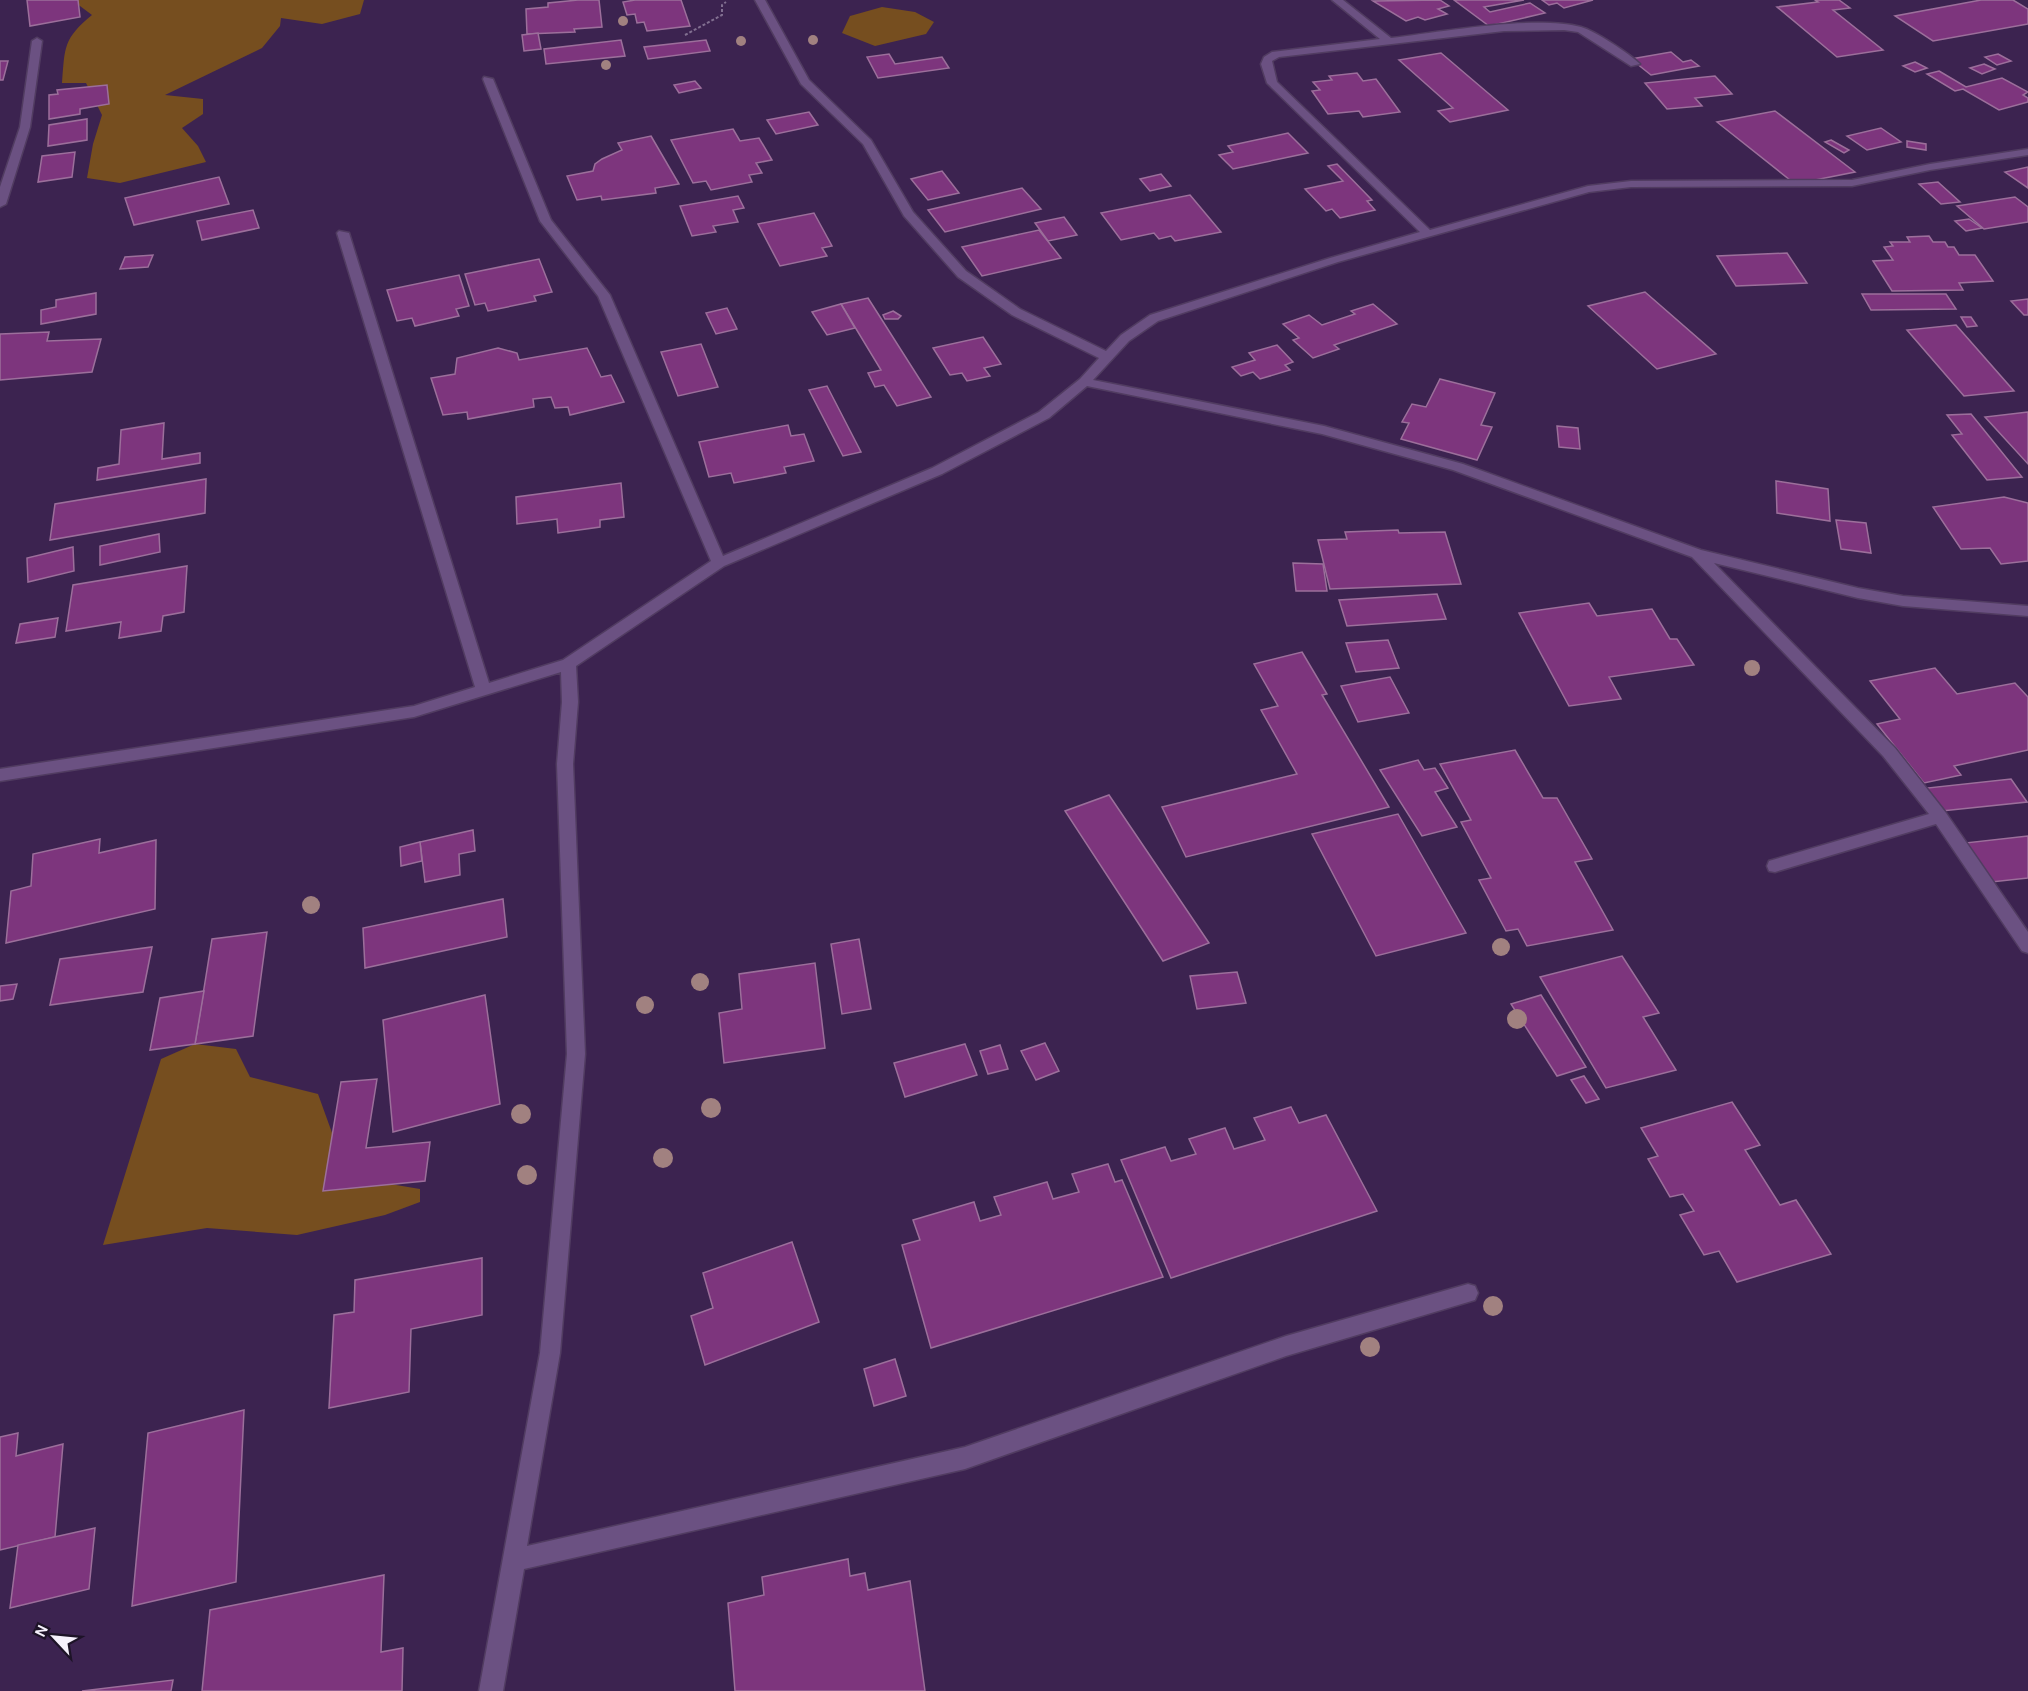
<svg xmlns="http://www.w3.org/2000/svg" width="2028" height="1691" font-family="Karla,sans-serif">
  <style>
    .forest { fill: #764e1f }
    .building { fill: #7d357d; stroke: #9c6f9b; stroke-width: 1.5 }
    .lines { fill: none; stroke-linecap: round; stroke-linejoin: round }
    .minor-casing { stroke: #513c61; stroke-width: 3 }
    .path { stroke: #816f90; stroke-width: 2; stroke-dasharray: 3 2; stroke-linecap: butt }
    .minor { fill: #6b5182; fill-rule: evenodd }
    .tree { fill: #a18180 }
  </style>
  <rect width="100%" height="100%" fill="#3c2350"/>
  <g class="forest">
    <path d="M72,0H364L360,14L322,24L281,18L280,26L262,48L165,95L203,99V114L182,128L198,146L206,162L120,183L87,178L93,144L102,115L86,83H62C65,47 63,39 92,15Z"/>
    <path d="M882,7L915,12L934,22L926,34L875,46L842,33L850,16Z"/>
    <path d="M195,1044L236,1049L250,1077L318,1094L348,1177L420,1189V1202L385,1215L297,1235L207,1228L103,1245L161,1059Z"/>
  </g>
  <g class="building">
    <path d="M27,0H78L80,17L30,26Z"/>
    <path d="M578,0H599L602,27L574,29L575,32L527,34L526,9L548,7V3Z"/>
    <path d="M635,0H681L690,26L647,31L644,22L637,23L635,14L627,15L623,2Z"/>
    <path d="M1440,0L1449,6L1438,9L1447,14L1425,20L1418,17L1406,21L1373,1Z"/>
    <path d="M1454,0H1524L1484,7L1490,12L1530,3L1545,13L1489,26Z"/>
    <path d="M1542,0H1593L1564,8L1557,3L1549,5Z"/>
    <path d="M1815,0H1839L1850,8L1833,10L1883,50L1837,57L1777,7L1818,2Z"/>
    <path d="M1981,0H2013L2028,9V24L1933,41L1895,16Z"/>
    <path d="M538,33L541,49L524,51L522,35Z"/>
    <path d="M621,40L625,56L546,64L544,49Z"/>
    <path d="M706,40L710,51L648,59L644,47Z"/>
    <path d="M1671,52L1683,62L1691,60L1699,66L1651,75L1631,59Z"/>
    <path d="M1441,53L1508,110L1450,122L1438,111L1453,108L1399,60Z"/>
    <path d="M889,54L895,64L942,57L949,68L878,78L867,57Z"/>
    <path d="M1998,54L2011,61L1997,65L1985,57Z"/>
    <path d="M0,61H8L3,80H0Z"/>
    <path d="M1915,62L1927,68L1915,72L1903,66Z"/>
    <path d="M1984,64L1995,69L1982,74L1970,68Z"/>
    <path d="M1939,71L1966,87L2002,78L2028,92L2023,95L2028,98V102L1999,110L1963,89L1955,91L1927,74Z"/>
    <path d="M1357,73L1363,81L1376,79L1400,112L1363,117L1359,111L1328,114L1312,91L1320,90L1313,82L1332,80L1329,76Z"/>
    <path d="M1715,76L1732,94L1695,98L1702,106L1667,109L1645,83Z"/>
    <path d="M695,81L701,88L679,93L674,85Z"/>
    <path d="M107,85L109,104L80,109V114L49,119V95L58,94L57,90Z"/>
    <path d="M1775,111L1855,172L1795,184L1717,122Z"/>
    <path d="M809,112L818,125L776,134L767,120Z"/>
    <path d="M87,119V140L48,146L49,125Z"/>
    <path d="M1881,128L1901,142L1867,150L1847,136Z"/>
    <path d="M733,129L740,141L759,138L772,160L756,163L762,173L749,175L752,182L711,190L706,181L693,183L671,140Z"/>
    <path d="M1288,133L1308,153L1233,169L1219,155L1233,152L1228,146Z"/>
    <path d="M651,136L679,184L655,188L656,193L602,200L601,196L577,200L567,176L593,171L595,164L602,159L622,150L618,143Z"/>
    <path d="M1831,140L1849,150L1844,153L1825,142Z"/>
    <path d="M1907,141L1926,144V150L1907,147Z"/>
    <path d="M75,152L72,177L38,182L42,156Z"/>
    <path d="M1337,164L1372,200L1367,201L1375,210L1340,218L1332,209L1326,211L1305,189L1343,181L1328,166Z"/>
    <path d="M2028,167V188L2005,172Z"/>
    <path d="M942,171L959,193L928,200L911,179Z"/>
    <path d="M1161,174L1171,186L1150,191L1140,179Z"/>
    <path d="M219,177L229,204L134,225L125,198Z"/>
    <path d="M1938,182L1960,202L1941,204L1919,184Z"/>
    <path d="M1022,188L1041,209L945,232L928,210Z"/>
    <path d="M1190,195L1221,232L1175,241L1171,236L1159,239L1154,233L1121,240L1101,213Z"/>
    <path d="M738,196L744,208L733,210L738,222L713,226L716,232L692,236L680,206Z"/>
    <path d="M2015,197L2028,207V222L1984,229L1957,206Z"/>
    <path d="M253,210L259,228L202,240L197,221Z"/>
    <path d="M814,213L832,246L822,248L827,256L780,266L758,224Z"/>
    <path d="M1064,217L1077,235L1048,241L1035,223Z"/>
    <path d="M1969,219L1982,228L1966,231L1955,221Z"/>
    <path d="M1039,230L1061,258L982,276L962,247Z"/>
    <path d="M1929,236L1933,242H1945L1948,247H1954L1959,255H1975L1993,281L1959,283L1963,290L1892,291L1873,261L1893,260L1884,247L1893,246L1890,242H1910L1907,237Z"/>
    <path d="M1787,253L1807,283L1736,286L1717,256Z"/>
    <path d="M153,255L148,267L120,269L125,257Z"/>
    <path d="M539,259L552,292L534,296L536,301L488,311L485,303L475,305L465,274Z"/>
    <path d="M459,275L469,306L456,309L459,316L415,326L412,318L397,321L387,290Z"/>
    <path d="M1645,292L1716,354L1657,369L1588,306Z"/>
    <path d="M96,293V314L41,324V310L56,307V300Z"/>
    <path d="M1862,294H1946L1956,309L1871,310Z"/>
    <path d="M868,298L931,397L897,406L884,385L875,387L868,373L881,370L841,304Z"/>
    <path d="M2028,299V315H2024L2011,301Z"/>
    <path d="M841,304L855,328L827,335L812,312Z"/>
    <path d="M1373,304L1397,324L1334,345L1339,349L1313,358L1293,340L1299,338L1283,324L1309,315L1322,325L1355,314L1351,311Z"/>
    <path d="M727,308L737,329L716,334L706,313Z"/>
    <path d="M893,311L901,316L898,319H885L883,315Z"/>
    <path d="M1961,317H1971L1977,326L1967,327Z"/>
    <path d="M1956,325L2014,391L1964,396L1907,330Z"/>
    <path d="M49,332L47,341L101,339L92,372L0,380V334Z"/>
    <path d="M983,337L1001,364L984,368L990,376L967,381L962,373L950,375L933,348Z"/>
    <path d="M701,344L718,387L678,396L661,352Z"/>
    <path d="M1277,345L1293,362L1285,365L1290,370L1260,379L1253,372L1241,376L1232,367L1255,360L1249,353Z"/>
    <path d="M498,348L517,353L519,360L587,348L601,377L611,375L624,402L570,415L568,407L555,408L551,397L533,399L534,407L468,419L467,412L443,415L431,378L455,374L457,358Z"/>
    <path d="M1440,379L1495,393L1481,425L1492,427L1477,460L1401,439L1409,423L1402,422L1412,404L1426,407Z"/>
    <path d="M827,386L861,452L843,456L809,390Z"/>
    <path d="M2028,412V464L1985,417Z"/>
    <path d="M1971,414L2022,477L1987,480L1952,435L1962,434L1947,415Z"/>
    <path d="M164,423L162,459L200,453V463L97,480L98,468L119,464L121,430Z"/>
    <path d="M788,425L791,436L804,434L814,461L784,467L786,473L734,483L731,473L709,477L699,442Z"/>
    <path d="M1557,426L1578,428L1580,449L1559,447Z"/>
    <path d="M206,479L205,513L50,540L55,504Z"/>
    <path d="M1776,481L1828,489L1830,521L1777,513Z"/>
    <path d="M621,483L624,517L600,520V527L558,533L557,519L517,524L516,497Z"/>
    <path d="M2004,497L2028,503V561L2001,564L1990,548L1961,549L1933,507Z"/>
    <path d="M1836,520L1866,523L1871,553L1841,549Z"/>
    <path d="M1398,530L1399,533L1445,532L1461,584L1330,589L1318,540L1347,539L1345,532Z"/>
    <path d="M159,534L160,552L100,565V546Z"/>
    <path d="M73,547L74,571L28,582L27,558Z"/>
    <path d="M1293,563L1323,564L1327,591H1296Z"/>
    <path d="M187,566L184,612L163,616L161,631L119,638L121,622L66,631L73,585Z"/>
    <path d="M1437,594L1446,619L1347,626L1339,600Z"/>
    <path d="M1589,603L1597,616L1652,609L1670,639H1677L1694,665L1609,677L1621,699L1569,706L1519,613Z"/>
    <path d="M58,618L55,637L16,643L20,624Z"/>
    <path d="M1388,640L1399,668L1356,672L1346,643Z"/>
    <path d="M1302,652L1327,694L1322,695L1389,807L1186,857L1162,807L1297,774L1261,710L1278,706L1254,664Z"/>
    <path d="M1935,668L1957,694L2015,683L2028,697V750L1954,766L1961,775L1924,783L1877,724L1900,719L1870,681Z"/>
    <path d="M1390,677L1409,713L1358,722L1341,686Z"/>
    <path d="M1515,750L1543,798H1557L1592,859L1575,862L1613,930L1527,946L1518,929L1506,931L1479,880L1491,878L1461,822L1471,820L1440,764Z"/>
    <path d="M1418,760L1424,770L1435,768L1448,788L1435,792L1457,827L1422,836L1380,770Z"/>
    <path d="M2011,779L2027,802L1932,812L1918,789Z"/>
    <path d="M1109,795L1209,943L1163,961L1065,811Z"/>
    <path d="M1398,814L1466,933L1376,956L1312,834Z"/>
    <path d="M473,830L475,851L459,854L460,875L425,882L420,842Z"/>
    <path d="M2028,836V878L1982,883L1956,844Z"/>
    <path d="M100,839L99,853L156,840L155,909L6,943L11,891L31,886L33,854Z"/>
    <path d="M420,842L422,861L401,866L400,847Z"/>
    <path d="M503,899L507,937L365,968L363,928Z"/>
    <path d="M267,932L253,1036L195,1044L212,939Z"/>
    <path d="M859,939L871,1009L842,1014L831,944Z"/>
    <path d="M152,947L143,992L50,1005L60,959Z"/>
    <path d="M1622,956L1659,1013L1643,1017L1676,1070L1606,1088L1540,977Z"/>
    <path d="M815,963L825,1048L724,1063L719,1013L742,1009L739,974Z"/>
    <path d="M1237,972L1246,1003L1197,1009L1190,976Z"/>
    <path d="M17,984L13,999L0,1001V986Z"/>
    <path d="M204,991L195,1044L150,1050L160,998Z"/>
    <path d="M485,995L500,1104L393,1132L383,1020Z"/>
    <path d="M1541,995L1586,1067L1557,1076L1511,1004Z"/>
    <path d="M1045,1043L1059,1071L1036,1080L1021,1051Z"/>
    <path d="M965,1044L977,1075L905,1097L894,1063Z"/>
    <path d="M1000,1045L1008,1069L988,1074L980,1051Z"/>
    <path d="M1584,1076L1599,1099L1586,1103L1571,1080Z"/>
    <path d="M377,1079L366,1148L430,1142L425,1181L323,1191L341,1082Z"/>
    <path d="M1732,1102L1760,1145L1745,1150L1780,1205L1796,1200L1831,1254L1737,1282L1719,1251L1704,1255L1680,1215L1694,1211L1683,1194L1670,1197L1648,1159L1658,1156L1641,1128Z"/>
    <path d="M1291,1107L1299,1123L1326,1115L1377,1211L1171,1278L1121,1160L1165,1147L1171,1161L1196,1154L1189,1139L1225,1128L1234,1149L1265,1140L1254,1118Z"/>
    <path d="M1108,1164L1115,1182L1122,1180L1163,1277L931,1348L902,1245L920,1240L913,1220L974,1202L980,1221L1001,1215L994,1197L1047,1182L1053,1199L1079,1192L1072,1174Z"/>
    <path d="M792,1242L819,1322L705,1365L691,1316L713,1308L703,1273Z"/>
    <path d="M482,1258V1315L411,1329L409,1392L329,1408L334,1315L354,1312L355,1280Z"/>
    <path d="M895,1359L906,1396L874,1406L864,1369Z"/>
    <path d="M244,1410L236,1582L132,1606L148,1433Z"/>
    <path d="M18,1433L16,1456L63,1444L55,1537L0,1550V1437Z"/>
    <path d="M95,1528L89,1589L10,1608L18,1545Z"/>
    <path d="M848,1559L850,1576L865,1573L868,1590L910,1581L925,1691H735L728,1603L764,1595L762,1577Z"/>
    <path d="M384,1575L381,1652L403,1648L402,1691H202L210,1610Z"/>
    <path d="M173,1680L171,1691H82Z"/>
  </g>
  <g class="lines">
    <g class="minor-casing">
      <g id="minor">
        <path d="M755,0H765L809,80L871,140L913,212L966,271L1020,309L1106,351L1121,335L1150,315L1330,258L1420,232L1267,83L1261,64L1264,57L1272,52L1380,39L1332,0H1343L1391,38C1442,32 1533,15 1581,27C1595,31 1630,54 1640,64L1631,66L1578,32L1564,30L1504,31L1279,57L1272,61L1277,82L1430,230L1588,186L1631,181L1852,180L1930,164L2028,149V155L1930,170L1852,186L1631,187L1589,192L1338,262L1158,321L1129,341L1093,380L1324,426L1463,464L1701,550L1858,588L1903,596L2028,606V616L1903,606L1858,598L1714,563L1895,748L1946,813L2028,932V953L2022,951L1936,824L1775,872L1769,871L1767,866L1769,861L1929,814L1883,756L1692,557L1453,470L1322,434L1087,386L1049,418L942,474L724,566L576,666L578,702L573,764L585,1054L560,1353L527,1546L965,1447L1286,1336L1468,1284L1475,1286L1478,1293L1475,1300L1286,1356L965,1469L524,1569L503,1691H479L540,1353L567,1054L557,764L562,702L561,672L414,717L0,781V769L414,706L475,687L337,233L339,231L349,233L489,683L563,660L711,561L598,296L540,221L483,79L484,77L493,79L551,220L610,295L723,556L932,468L1039,412L1080,379L1099,358L1012,315L958,277L904,216L863,144L801,84Z"/>
        <path d="M37,38L42,41L30,127L6,204L0,207V187L20,127L32,41Z"/>
      </g>
    </g>
    <path class="path" d="M685,35L722,15V5L726,2"/>
    <use href="#minor" class="minor"/>
  </g>
  <g class="tree">
    <circle cx="623" cy="21" r="5"/>
    <circle cx="813" cy="40" r="5"/>
    <circle cx="741" cy="41" r="5"/>
    <circle cx="606" cy="65" r="5"/>
    <circle cx="1752" cy="668" r="8"/>
    <circle cx="311" cy="905" r="9"/>
    <circle cx="1501" cy="947" r="9"/>
    <circle cx="700" cy="982" r="9"/>
    <circle cx="645" cy="1005" r="9"/>
    <circle cx="1517" cy="1019" r="10"/>
    <circle cx="711" cy="1108" r="10"/>
    <circle cx="521" cy="1114" r="10"/>
    <circle cx="663" cy="1158" r="10"/>
    <circle cx="527" cy="1175" r="10"/>
    <circle cx="1493" cy="1306" r="10"/>
    <circle cx="1370" cy="1347" r="10"/>
  </g>
  <g transform="translate(54 1637) rotate(296)" stroke="#1d1327" stroke-width="4.5" paint-order="stroke">
  <path d="M0-4.5L10 22L0 15L-10 22Z" fill="#f6f1fc"/>
  <text y="-9" font-size="16" font-weight="bold" text-anchor="middle" fill="#f6f1fc">N</text>
  </g>
</svg>
